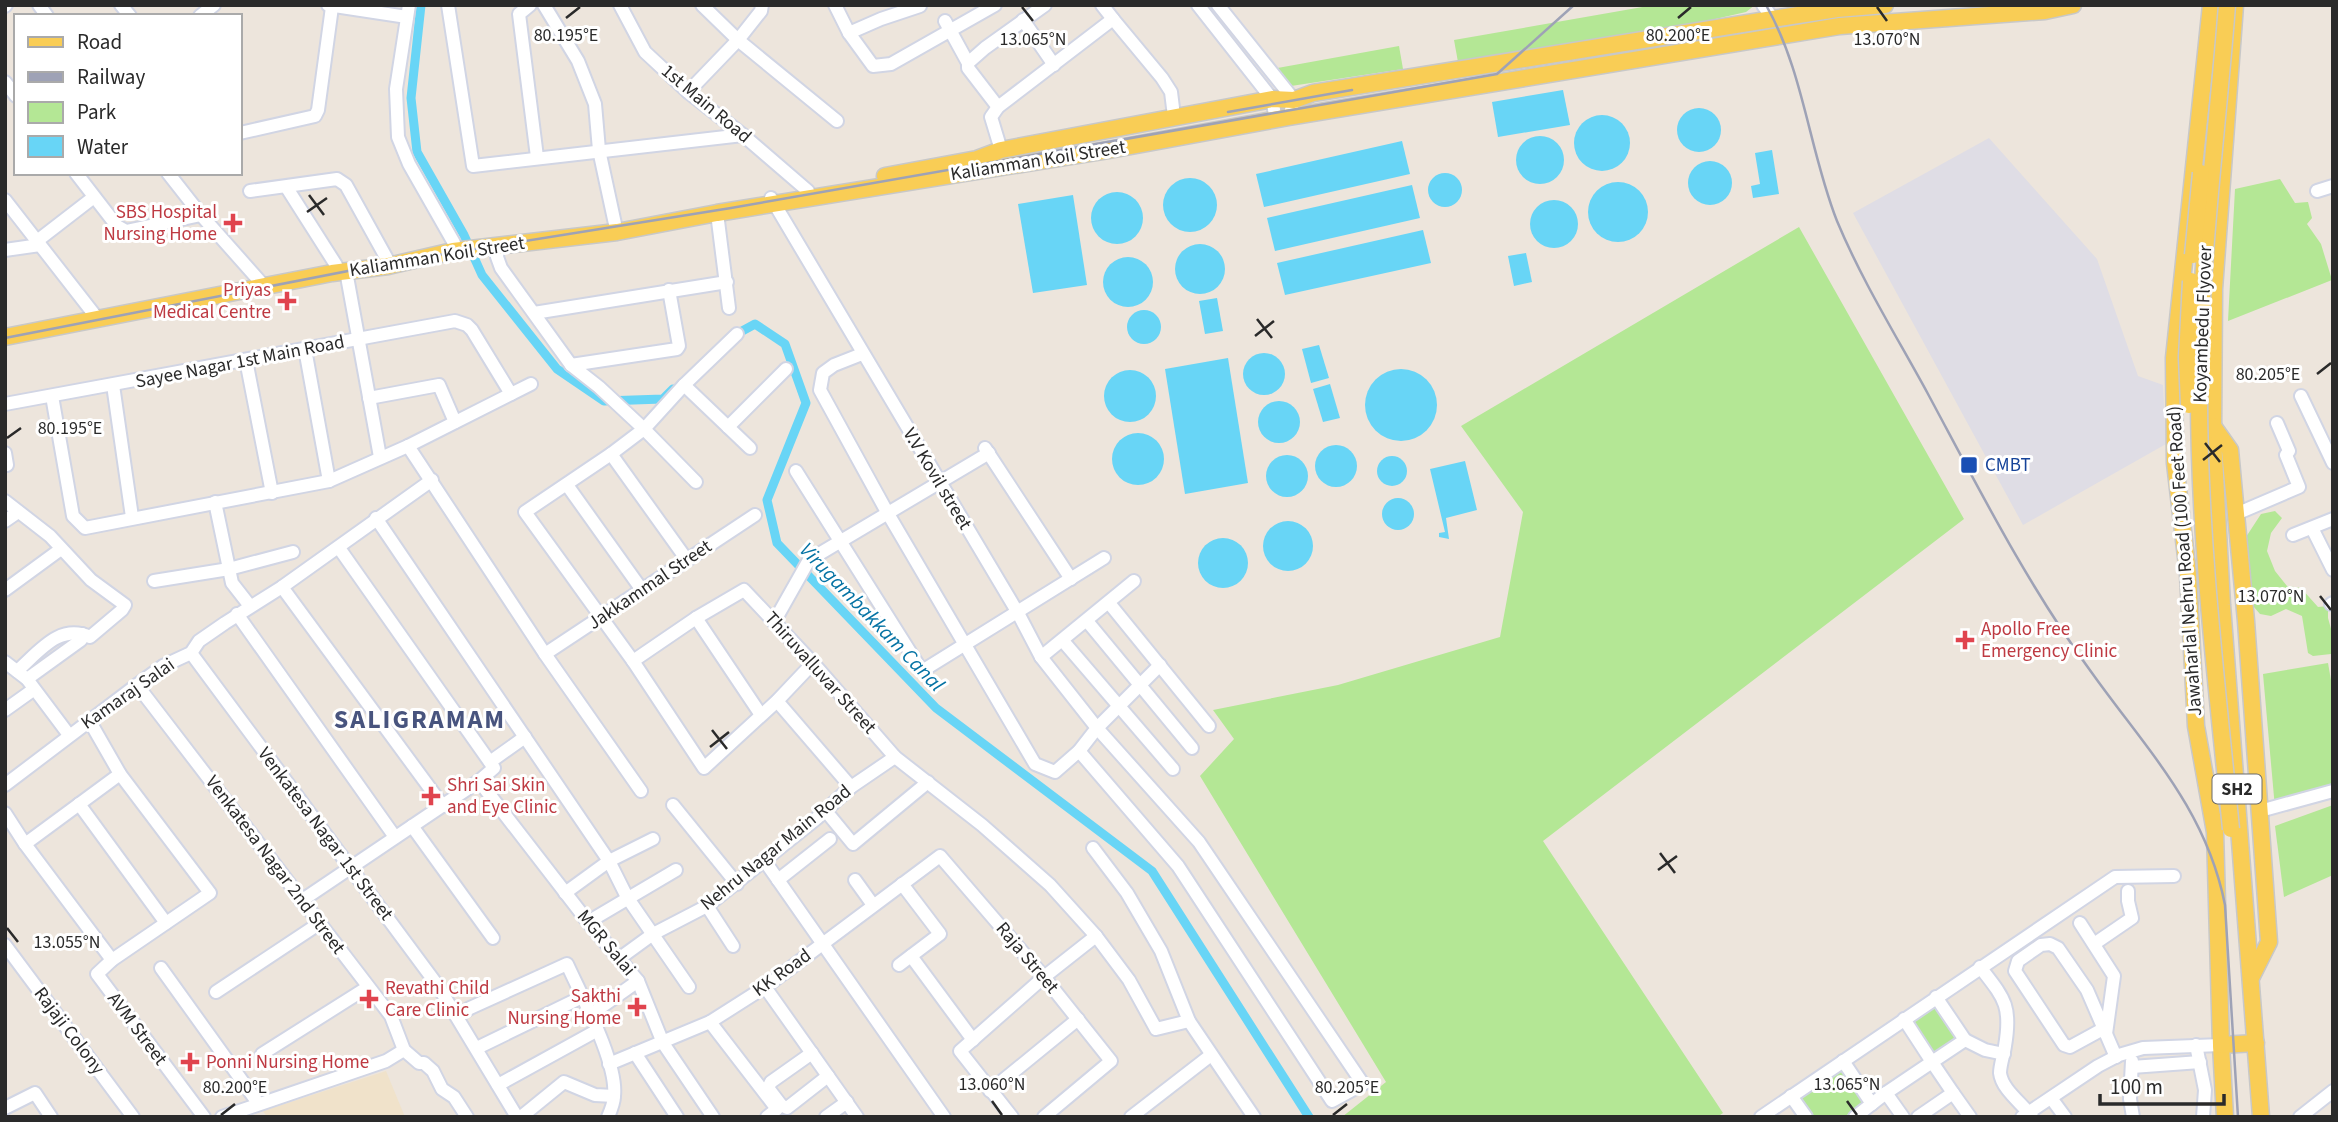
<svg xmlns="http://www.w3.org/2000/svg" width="2338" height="1122" font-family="'Source Sans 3',sans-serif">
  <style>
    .industrial { fill: #dfdde5 }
    .education { fill: #f0e2ca }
    .green { fill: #b4e795 }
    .water { fill: #68d5f6 }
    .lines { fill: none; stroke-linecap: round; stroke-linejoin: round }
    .canal { stroke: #68d5f6; stroke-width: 9 }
    .minor-casing { stroke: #d1d5e4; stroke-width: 16 }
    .major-casing { stroke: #c8c8c8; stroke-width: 19 }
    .minor { stroke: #fff; stroke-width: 12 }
    .major { stroke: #f9cd55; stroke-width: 16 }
    .rail { stroke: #9ea2b6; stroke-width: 2.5 }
    .major-bridge-casing { stroke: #c8c8c8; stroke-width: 19; stroke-linecap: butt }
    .major-bridge { stroke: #f9cd55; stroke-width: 16 }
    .ticks { fill: none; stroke: #2a2a2a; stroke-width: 2.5 }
    .health-dot { fill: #e0444e; stroke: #fff; stroke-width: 2.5 }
    .transit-dot { fill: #1a4fb4; stroke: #fff; stroke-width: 2.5 }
    .labels { text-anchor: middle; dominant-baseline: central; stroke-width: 6; stroke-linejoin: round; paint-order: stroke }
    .shield { fill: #fff; stroke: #6a6a6a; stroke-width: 2 }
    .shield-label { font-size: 18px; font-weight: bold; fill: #2a2a2a }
    .street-label { font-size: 19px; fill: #2a2a2a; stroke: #fff }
    .health-label { font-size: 19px; fill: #be3a42; stroke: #fff; text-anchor: start }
    .transit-label { font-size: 19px; fill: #164399; stroke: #fff; text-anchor: start }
    .water-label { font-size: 21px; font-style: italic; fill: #0573a4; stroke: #fff }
    .district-label { font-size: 26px; font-weight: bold; letter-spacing: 2px; fill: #48547e; stroke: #fff }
    .ticks-label { font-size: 18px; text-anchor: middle; fill: #2a2a2a; stroke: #fff; stroke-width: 6; stroke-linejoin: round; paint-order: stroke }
  </style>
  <rect width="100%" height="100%" fill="#ede5dc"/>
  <path class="industrial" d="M1989,138L2097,259L2138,376L2163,385L2166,444L2023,525L1853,213Z"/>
  <path class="education" d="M386,1071L405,1117H267L263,1111Z"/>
  <g class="green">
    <path d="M1654,5H1755L1746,12L1495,69L1458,62L1454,40Z"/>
    <path d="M1399,46L1403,69L1291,86L1287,85L1272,69Z"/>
    <path d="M2280,179L2295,203L2308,202L2312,218L2307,224L2321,244L2332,280L2228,321L2235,189Z"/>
    <path d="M1799,227L1964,519L1543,841L1723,1113L1717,1117H1342L1386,1082L1200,776L1234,739L1213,710L1338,685L1500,637L1523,512L1461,426Z"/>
    <path d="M2275,511L2282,518L2271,533L2267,551L2275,571L2287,586L2301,588L2318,607L2328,606V618L2333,636L2331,654L2313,656L2308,653L2302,616L2286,609L2271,616L2260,614L2253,606V591L2247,566L2249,559L2246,537L2261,514Z"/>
    <path d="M2328,663L2333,692V784L2275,808L2263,674Z"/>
    <path d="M2333,805V875L2284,897L2275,826Z"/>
    <path d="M1937,1005L1959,1037L1933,1056L1911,1022Z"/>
    <path d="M1840,1069L1864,1103L1844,1117H1812L1799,1097Z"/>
  </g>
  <g class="water">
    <path d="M1563,90L1570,125L1498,137L1492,102Z"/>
    <circle cx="1699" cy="130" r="22"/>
    <circle cx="1602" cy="143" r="28"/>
    <circle cx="1540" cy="160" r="24"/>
    <path d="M1402,141L1410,174L1264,207L1256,174Z"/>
    <path d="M1772,150L1779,194L1753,198L1751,186L1760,184L1755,153Z"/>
    <circle cx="1710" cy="183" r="22"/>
    <circle cx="1445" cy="190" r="17"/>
    <circle cx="1190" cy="205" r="27"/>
    <circle cx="1618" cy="212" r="30"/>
    <path d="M1412,185L1420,218L1275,251L1267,218Z"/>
    <circle cx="1117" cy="218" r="26"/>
    <path d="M1073,195L1087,285L1033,293L1018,204Z"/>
    <circle cx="1554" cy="224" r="24"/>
    <path d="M1423,230L1431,263L1285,295L1277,263Z"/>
    <circle cx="1200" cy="269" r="25"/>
    <path d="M1526,253L1532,282L1514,286L1508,256Z"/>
    <circle cx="1128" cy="282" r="25"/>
    <path d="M1217,298L1223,331L1205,334L1199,301Z"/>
    <circle cx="1144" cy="327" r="17"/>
    <path d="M1319,345L1329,378L1311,383L1302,349Z"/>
    <circle cx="1264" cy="374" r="21"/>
    <path d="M1228,358L1248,483L1185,494L1165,369Z"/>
    <circle cx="1401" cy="405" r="36"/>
    <circle cx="1130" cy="396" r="26"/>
    <path d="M1330,384L1340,418L1323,422L1313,389Z"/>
    <circle cx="1279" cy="422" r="21"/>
    <circle cx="1138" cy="459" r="26"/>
    <circle cx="1336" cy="466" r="21"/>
    <circle cx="1287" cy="476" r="21"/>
    <circle cx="1392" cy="471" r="15"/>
    <path d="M1465,461L1477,510L1446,518L1449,539L1439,537V533L1445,532L1430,469Z"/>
    <circle cx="1398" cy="514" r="16"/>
    <circle cx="1288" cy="546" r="25"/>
    <circle cx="1223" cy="563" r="25"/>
  </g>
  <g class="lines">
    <g class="canal">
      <path d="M421,5L411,98L417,152L464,235L482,275L557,369L604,401L663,399L673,389"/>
      <path d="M733,336L755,324L785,344L806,403L767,500L777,543L936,708L1152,871L1309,1117"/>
    </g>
    <g class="minor-casing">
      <g id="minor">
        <path d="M39,5L47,16"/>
        <path d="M121,5L130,16"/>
        <path d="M328,5L407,17"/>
        <path d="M409,5L396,89L398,137L409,164L454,243"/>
        <path d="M448,5L473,166L743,135"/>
        <path d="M530,5L519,14L537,157"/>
        <path d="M544,5L578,61L595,104L599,150L615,224"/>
        <path d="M620,5L645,52L688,92L743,135L808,191"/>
        <path d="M702,5L738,40L837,121"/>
        <path d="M835,5L849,33L873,66L891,64L995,5"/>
        <path d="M1102,5L1113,19"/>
        <path d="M1198,5L1272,99L1276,120"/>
        <path d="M1218,5L1294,100L1289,117"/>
        <path d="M1763,5L1773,19"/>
        <path d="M5,6L6,5"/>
        <path d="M200,16L214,5"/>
        <path d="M1023,20L1054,65"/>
        <path d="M945,21L968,63V68L998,107"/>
        <path d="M849,33L881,19L920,6"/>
        <path d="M968,63L985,48L1045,5"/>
        <path d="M5,82L16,96"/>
        <path d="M688,92L738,40L761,11L762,5"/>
        <path d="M240,133L315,116L318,110L332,7"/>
        <path d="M1001,150L991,117L998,107L1113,19L1162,78L1171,92L1174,116"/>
        <path d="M76,173L117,226L126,231L201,215"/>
        <path d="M168,173L201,215L264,286"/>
        <path d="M287,188L336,265"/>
        <path d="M250,191L337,179L346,185L387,259"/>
        <path d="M2317,191L2333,186"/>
        <path d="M771,198L1018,613L1041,657L1097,728L1079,751L1055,772L1035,764L887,512L820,390L823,373L834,365L862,354"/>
        <path d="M5,200L97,318"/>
        <path d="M717,213L729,308"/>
        <path d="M37,241L94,197"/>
        <path d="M498,246L497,257L501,268L571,365L599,387L644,429L684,385L737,334"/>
        <path d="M5,250L40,245"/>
        <path d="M346,271L380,457"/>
        <path d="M534,313L727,282"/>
        <path d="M305,349L329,481"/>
        <path d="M246,360L272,493"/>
        <path d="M571,365L677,349L679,346L669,290"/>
        <path d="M113,385L132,517"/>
        <path d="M684,385L750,448"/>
        <path d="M52,396L73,516L85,528L329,481L408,446L531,384"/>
        <path d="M2301,396L2333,463"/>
        <path d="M369,398L439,385L455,422"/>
        <path d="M5,404L455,321L467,325L472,330L511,394"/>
        <path d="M728,427L786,369"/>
        <path d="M408,446L545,654L641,791"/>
        <path d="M985,448L1071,579"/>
        <path d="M5,453L7,465"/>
        <path d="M611,454L687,560"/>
        <path d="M796,471L922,671L1104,558"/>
        <path d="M696,482L644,429L611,454L525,512L633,661L704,768L777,701L813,663"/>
        <path d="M567,485L642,590"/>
        <path d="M5,501L50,536L91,580L125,605L122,610L90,637C59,623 39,652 17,671"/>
        <path d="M215,502L232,583L250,606"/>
        <path d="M2236,514L2299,487L2286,455L2289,451L2277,423"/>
        <path d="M376,518L609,861L627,897L689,987"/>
        <path d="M5,521L18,512"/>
        <path d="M2312,528L2333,570"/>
        <path d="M2293,535L2333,519"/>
        <path d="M154,581L229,569L293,552"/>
        <path d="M282,587L443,806"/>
        <path d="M5,590L61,549"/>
        <path d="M1109,603L1209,726"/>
        <path d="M2331,604L2333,603"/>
        <path d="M237,614L395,837"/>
        <path d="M696,618L761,715"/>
        <path d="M1087,621L1192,748"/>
        <path d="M774,622L809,560L989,453"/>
        <path d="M1063,641L1173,769"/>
        <path d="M191,653L438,986L517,1117"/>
        <path d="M545,654L755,515"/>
        <path d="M1041,657L1134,581"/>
        <path d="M633,661L696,618L744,590L813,663L895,757L982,825L1050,885L1096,936L1129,980L1156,1029L1189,1021"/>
        <path d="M5,662L27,679L69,735"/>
        <path d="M27,679L81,640L82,634"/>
        <path d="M137,685L391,1016L404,1050L419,1063H424L433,1071L442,1089L454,1097L467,1117"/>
        <path d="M777,701L851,787"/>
        <path d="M5,710L33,690"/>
        <path d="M89,720L120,774L210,893L112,960L97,974L204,1117"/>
        <path d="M1079,751L1178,866L1332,1101L1363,1084L1199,842L1097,728L1160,665"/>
        <path d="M490,762L525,737"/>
        <path d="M479,781L588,922L638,981L663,1043L713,1117"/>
        <path d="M5,785L137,685L163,666L191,653L199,641L225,623L282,587L432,480"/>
        <path d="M79,804L166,923"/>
        <path d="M673,805L737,884"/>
        <path d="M825,810L853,844L928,782"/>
        <path d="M2260,811L2333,791"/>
        <path d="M5,813L25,844L112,960"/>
        <path d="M412,826L493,938"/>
        <path d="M25,844L120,774"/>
        <path d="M1093,848L1127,893L1161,951L1189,1021L1254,1117"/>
        <path d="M764,860L944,1117"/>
        <path d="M778,880L830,839"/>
        <path d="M855,880L873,905"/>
        <path d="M565,893L609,861L653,839"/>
        <path d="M301,901L479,781L494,768L339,548"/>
        <path d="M707,906L733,946"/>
        <path d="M588,922L676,870"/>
        <path d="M2080,923L2114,976L2106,1034"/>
        <path d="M2094,944L2132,918L2128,901V891"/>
        <path d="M5,945L133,1117"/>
        <path d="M911,956L973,1040"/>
        <path d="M620,958L653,934L707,906L817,818L851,787L895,757"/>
        <path d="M899,965L940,934L902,884"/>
        <path d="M1980,967C2004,998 2012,1005 2005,1046C2004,1054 2000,1065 2000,1073C2002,1090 2023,1104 2032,1117"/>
        <path d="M161,968L258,1103"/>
        <path d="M765,987L857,1117"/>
        <path d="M216,992L320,923"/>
        <path d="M590,1015L638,981"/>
        <path d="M458,1016L470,1008L567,964C581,995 618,1063 614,1096C614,1103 611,1110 608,1117"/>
        <path d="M1904,1019L1932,1062L1965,1040L1936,997"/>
        <path d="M710,1022L777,1109L767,1117"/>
        <path d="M2103,1029L2070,1047L2064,1045L2015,971L2018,961L2041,945L2050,944L2058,948L2087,990L2116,1057"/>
        <path d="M1965,1040L1985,1050L2004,1054"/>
        <path d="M2196,1045L2205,1090L2203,1117"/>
        <path d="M477,1048L582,997"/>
        <path d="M635,1053L677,1117"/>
        <path d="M812,1053L771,1082L768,1088L781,1105L787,1108L828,1076"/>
        <path d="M262,1054L368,987"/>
        <path d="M1843,1061L1872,1104"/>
        <path d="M2132,1061L2130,1099L2133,1117"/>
        <path d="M609,1064L710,1022L765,987L940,856L1044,977L1111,1061L1044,1117"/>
        <path d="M2132,1067L2200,1062"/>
        <path d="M498,1085L596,1031"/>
        <path d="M990,1091L1078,1019"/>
        <path d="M1886,1093L1932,1062L1953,1093"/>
        <path d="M1791,1096L1806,1117"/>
        <path d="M2051,1098L2065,1117"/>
        <path d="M5,1108L35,1093L51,1117"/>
        <path d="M222,1117L386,1061L404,1050"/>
        <path d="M521,1117L564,1082L595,1095L614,1096"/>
        <path d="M826,1117L847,1102"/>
        <path d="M1012,1117L960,1051L1044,977L1096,936"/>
        <path d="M1131,1117L1211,1055"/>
        <path d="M1761,1117L2115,877L2174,876"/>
        <path d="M1855,1117L1886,1093L1903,1117"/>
        <path d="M1918,1117L1953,1093L1970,1117"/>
        <path d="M2022,1117L2098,1066L2119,1055L2143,1048L2221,1045"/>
        <path d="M2300,1117L2333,1091"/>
      </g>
    </g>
    <g class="major-casing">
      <g id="major">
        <path d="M2211,5L2174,358L2175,463L2188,574L2196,726L2215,832L2221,1045L2225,1117"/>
        <path d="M2235,5L2214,289L2213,438L2222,605L2261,1117"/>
        <path d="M885,176L977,159L1001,150L1272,99L1294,100L1313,93L1773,19L1837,9L1885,5"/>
        <path d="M5,337L332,273L388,266L453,251L617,232L717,213L1108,150L1289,117L1840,26L2045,11L2073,5"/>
        <path d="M2213,426L2230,450L2246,621L2269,942L2252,976"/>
        <path d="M2221,1045L2256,1043"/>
      </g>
    </g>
    <use href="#minor" class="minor"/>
    <use href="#major" class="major"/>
    <g class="rail">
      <path d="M1766,5C1804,72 1809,150 1837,221C1862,281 1897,337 1928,394C1979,489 2028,586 2092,673C2147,750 2206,809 2225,905L2238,1117"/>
      <path d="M1228,112L1352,90"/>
      <path d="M5,338L394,262L731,208L1497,74L1574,5"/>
    </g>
    <g class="major-bridge-casing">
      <g id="major-bridge">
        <path d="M2227,5C2217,136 2199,265 2199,396C2199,541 2217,686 2231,829"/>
        <path d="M2193,255L2201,173"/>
        <path d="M2189,405L2187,357L2191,281"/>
      </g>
    </g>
    <use href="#major-bridge" class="major-bridge"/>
  </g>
  <path class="ticks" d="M1022,7L1033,21M1877,7L1887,21M566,18L580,7M1678,18L1691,7M309,195L324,215M307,212L327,198M1257,319L1272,338M1255,336L1274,321M2317,374L2331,363M7,438L21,428M2205,443L2220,462M2203,460L2222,445M2320,596L2331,610M712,730L727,749M710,747L729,732M1660,853L1675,873M1658,870L1677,856M7,928L18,942M992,1101L1002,1115M1847,1101L1857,1115M221,1115L235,1104M1333,1115L1347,1104"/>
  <g class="health-dot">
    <path d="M229.5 212.5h7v7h7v7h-7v7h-7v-7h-7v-7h7z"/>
    <path d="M283.5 290.5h7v7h7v7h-7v7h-7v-7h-7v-7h7z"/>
    <path d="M1961.5 629.5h7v7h7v7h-7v7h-7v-7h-7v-7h7z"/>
    <path d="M427.5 785.5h7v7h7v7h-7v7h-7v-7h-7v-7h7z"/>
    <path d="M365.5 988.5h7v7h7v7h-7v7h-7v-7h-7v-7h7z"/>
    <path d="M633.5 996.5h7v7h7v7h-7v7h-7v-7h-7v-7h7z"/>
    <path d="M186.5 1051.5h7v7h7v7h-7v7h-7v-7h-7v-7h7z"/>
  </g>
  <rect class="transit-dot" x="1960" y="456" width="18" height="18" rx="3.5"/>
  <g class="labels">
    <rect class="shield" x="2212.5" y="774.5" width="49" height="29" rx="5"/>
    <g class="shield-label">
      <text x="2237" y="789">SH2</text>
    </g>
    <g class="street-label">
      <text transform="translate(706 104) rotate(40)">1st Main Road</text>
      <text transform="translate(1038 161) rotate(-9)">Kaliamman Koil Street</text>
      <text transform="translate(437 257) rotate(-9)">Kaliamman Koil Street</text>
      <text transform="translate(2203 324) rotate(-88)">Koyambedu Flyover</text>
      <text transform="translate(240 362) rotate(-11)">Sayee Nagar 1st Main Road</text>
      <text transform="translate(937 479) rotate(59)">V.V Kovil street</text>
      <text transform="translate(2185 561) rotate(-94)">Jawaharlal Nehru Road (100 Feet Road)</text>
      <text transform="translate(650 585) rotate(-34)">Jakkammal Street</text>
      <text transform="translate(820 673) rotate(48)">Thiruvalluvar Street</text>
      <text transform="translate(128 694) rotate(-35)">Kamaraj Salai</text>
      <text transform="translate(325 834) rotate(53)">Venkatesa Nagar 1st Street</text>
      <text transform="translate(776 848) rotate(-39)">Nehru Nagar Main Road</text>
      <text transform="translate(275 865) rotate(53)">Venkatesa Nagar 2nd Street</text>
      <text transform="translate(606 943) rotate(50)">MGR Salai</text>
      <text transform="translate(1027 958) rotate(50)">Raja Street</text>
      <text transform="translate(782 973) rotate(-36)">KK Road</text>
      <text transform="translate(137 1029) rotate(53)">AVM Street</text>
      <text transform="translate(69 1031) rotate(53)">Rajaji Colony</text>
    </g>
    <g class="health-label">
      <text x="217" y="212" text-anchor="end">SBS Hospital<tspan x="217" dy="22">Nursing Home</tspan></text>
      <text x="271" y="290" text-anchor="end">Priyas<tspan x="271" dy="22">Medical Centre</tspan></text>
      <text x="1981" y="629">Apollo Free<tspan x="1981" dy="22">Emergency Clinic</tspan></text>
      <text x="447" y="785">Shri Sai Skin<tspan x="447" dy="22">and Eye Clinic</tspan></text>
      <text x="385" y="988">Revathi Child<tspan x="385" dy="22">Care Clinic</tspan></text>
      <text x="621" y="996" text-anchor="end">Sakthi<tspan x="621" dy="22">Nursing Home</tspan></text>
      <text x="206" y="1062">Ponni Nursing Home</text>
    </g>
    <g class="transit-label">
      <text x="1985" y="465">CMBT</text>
    </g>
    <g class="water-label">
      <text transform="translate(872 617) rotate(46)">Virugambakkam Canal</text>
    </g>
    <g class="district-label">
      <text x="420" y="719">SALIGRAMAM</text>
    </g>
  </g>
  <g class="ticks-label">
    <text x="566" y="41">80.195°E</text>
    <text x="1678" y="41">80.200°E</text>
    <text x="1033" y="45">13.065°N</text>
    <text x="1887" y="45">13.070°N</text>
    <text x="2268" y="380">80.205°E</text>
    <text x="70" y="434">80.195°E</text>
    <text x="2271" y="602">13.070°N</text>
    <text x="67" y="948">13.055°N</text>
    <text x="992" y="1090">13.060°N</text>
    <text x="1847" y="1090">13.065°N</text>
    <text x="235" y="1093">80.200°E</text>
    <text x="1347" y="1093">80.205°E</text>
  </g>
  <rect width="2338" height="1122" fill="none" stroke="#2a2a2a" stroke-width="14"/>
  <rect x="14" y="14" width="228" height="161" fill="#ffffff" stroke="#aaaaaa" stroke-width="2"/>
  <rect x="28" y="37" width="35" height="10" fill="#f9cd55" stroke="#aaaaaa" stroke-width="2"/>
  <text x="77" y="49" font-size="21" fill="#2a2a2a">Road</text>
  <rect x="28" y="72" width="35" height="10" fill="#9ea2b6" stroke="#aaaaaa" stroke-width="2"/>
  <text x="77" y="84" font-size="21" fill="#2a2a2a">Railway</text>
  <rect x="28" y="102" width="35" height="21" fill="#b4e795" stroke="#aaaaaa" stroke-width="2"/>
  <text x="77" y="119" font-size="21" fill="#2a2a2a">Park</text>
  <rect x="28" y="136" width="35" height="21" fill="#68d5f6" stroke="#aaaaaa" stroke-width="2"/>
  <text x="77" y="154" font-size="21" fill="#2a2a2a">Water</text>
  <path d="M2100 1094v10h124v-10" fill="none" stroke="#2a2a2a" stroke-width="3.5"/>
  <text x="2110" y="1094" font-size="21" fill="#2a2a2a" stroke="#ffffff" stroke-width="5" paint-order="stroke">100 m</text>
</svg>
